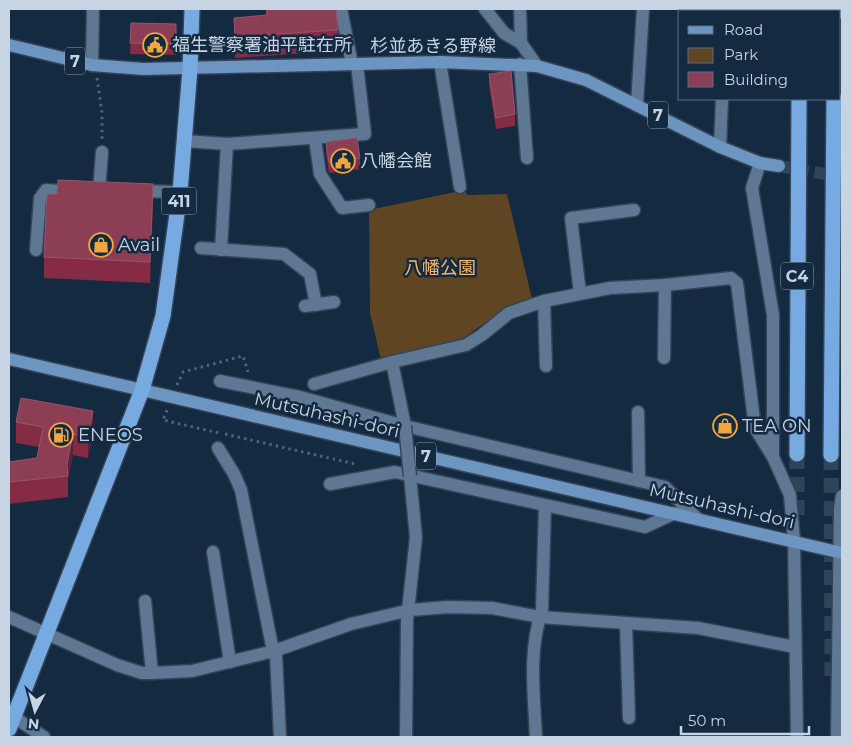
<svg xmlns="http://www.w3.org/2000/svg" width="851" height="746" font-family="Montserrat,'Noto Sans JP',sans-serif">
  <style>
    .green { fill: #604522 }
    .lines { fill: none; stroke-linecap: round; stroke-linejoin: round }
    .major-tunnel { stroke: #2e4459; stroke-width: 12; stroke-dasharray: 12 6; stroke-linecap: butt }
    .highway-tunnel { stroke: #2e4459; stroke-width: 15; stroke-dasharray: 15 8; stroke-linecap: butt }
    .minor-casing { stroke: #334458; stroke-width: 15 }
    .major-casing { stroke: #334458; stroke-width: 15 }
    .highway-casing { stroke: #334458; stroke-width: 18 }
    .path { stroke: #4f6377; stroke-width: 3; stroke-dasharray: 2.5 4; stroke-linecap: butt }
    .minor { stroke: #5e7792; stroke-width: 12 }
    .major { stroke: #6c96c1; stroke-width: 12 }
    .highway { stroke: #76aae1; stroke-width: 15 }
    .minor-bridge-casing { stroke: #334458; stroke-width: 15; stroke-linecap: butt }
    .minor-bridge { stroke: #5e7792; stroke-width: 12 }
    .wall { fill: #852c44 }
    .shaded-wall { fill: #54233c }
    .building { fill: #8c3e55; stroke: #95556b }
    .labels { text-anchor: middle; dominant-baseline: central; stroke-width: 5; stroke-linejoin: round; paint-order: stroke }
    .shield { fill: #132a41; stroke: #90a1b2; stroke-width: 1 }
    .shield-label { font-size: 16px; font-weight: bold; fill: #c6d4e3 }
    .poi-label { font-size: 18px; fill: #c6d4e3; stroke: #132a41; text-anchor: start }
    .street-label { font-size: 18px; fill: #c6d4e3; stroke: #132a41 }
    .park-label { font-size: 18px; fill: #f5b86c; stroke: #132a41 }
  </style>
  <rect width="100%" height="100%" fill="#132a41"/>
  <path class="green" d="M465,190L467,195L507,194L532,299L503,310L462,339L423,351L381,360L370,313L369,210Z"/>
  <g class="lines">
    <path class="major-tunnel" d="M779,166L842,177"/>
    <g class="highway-tunnel">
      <path d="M797,454V521"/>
      <path d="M831,455L832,676"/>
    </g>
    <g class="minor-casing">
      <g id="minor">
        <path d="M341,9L352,64"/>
        <path d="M485,9L504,33L521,43L537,66"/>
        <path d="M520,9L521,43"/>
        <path d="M724,11V9"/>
        <path d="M440,62L460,187"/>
        <path d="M520,64L527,158"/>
        <path d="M92,65L93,9"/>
        <path d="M637,104L643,9"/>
        <path d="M315,139L320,174L342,208L369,205"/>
        <path d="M185,141L227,144L365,134L357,64"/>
        <path d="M720,147L722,99"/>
        <path d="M760,163L752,188L773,315V457L790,495L794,541L797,737"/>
        <path d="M99,191L102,152"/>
        <path d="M138,191L180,192"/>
        <path d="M201,248L284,254L310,274L316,305"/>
        <path d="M36,250L40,198L46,190L73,192"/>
        <path d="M221,250L227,144"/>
        <path d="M580,293L571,218L634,210"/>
        <path d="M544,301L546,366"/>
        <path d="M305,306L334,302"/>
        <path d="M664,358L665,285"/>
        <path d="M220,381L300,397L405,426L665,487L697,518"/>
        <path d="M314,384L392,362"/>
        <path d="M638,412L639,481"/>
        <path d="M405,426L392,362L466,345L482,335L509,313L544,301L610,288L665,285L731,278L737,283L755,428L773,457"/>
        <path d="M218,448L234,474L241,490L272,646L276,655L280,737"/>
        <path d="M330,484L395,472L645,527L675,513"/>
        <path d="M213,552L230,662"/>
        <path d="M145,601L152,673"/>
        <path d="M9,617L117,665L142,673H152L192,671L274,651L351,624L410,610L448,607L492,608L540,617L698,628L795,647"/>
        <path d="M626,623L629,718"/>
        <path d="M14,717L44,737"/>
        <path d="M406,737L407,620L416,537L410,476"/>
        <path d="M536,737C534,696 528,650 542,611L545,506"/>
        <path d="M837,737L840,509L842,496"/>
      </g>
    </g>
    <g class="major-casing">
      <g id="major">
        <path d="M9,45L92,65L143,69L440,62L537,66L586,80L720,147L760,163L779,166"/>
        <path d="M9,359L842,553"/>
      </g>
    </g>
    <g class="highway-casing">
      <g id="highway">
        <path d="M802,11V9"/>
        <path d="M839,11V9"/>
        <path d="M797,454L799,99"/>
        <path d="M831,455L834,99"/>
        <path d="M9,729L142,390L163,316L180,192L190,69L192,9"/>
      </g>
    </g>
    <g class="path">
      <path d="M97,78L102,113V139"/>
      <path d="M177,385L183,372L243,356L248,372"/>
      <path d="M167,410L163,420L219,433"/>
      <path d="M225,434L355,464"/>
    </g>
    <use href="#minor" class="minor"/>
    <use href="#major" class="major"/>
    <use href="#highway" class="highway"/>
    <g class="minor-bridge-casing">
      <path id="minor-bridge" d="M405,426L410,476"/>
    </g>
    <use href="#minor-bridge" class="minor-bridge"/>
  </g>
  <g class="wall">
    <path d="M266,9H336L338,30V51L235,58L234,39V18L266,15Z"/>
    <path d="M131,23L176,24V55L130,54Z"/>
    <path d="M489,74L515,114V126L496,129L489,85Z"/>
    <path d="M326,142L360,158V169L329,173L326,153Z"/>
    <path d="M153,205L150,283L44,278V257Z"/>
    <path d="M16,422L93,432L88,458L73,455L68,479V497L9,504V462L37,458L39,447L16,443Z"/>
  </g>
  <g class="shaded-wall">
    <path d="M153,184V205L150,283V262Z"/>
    <path d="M93,411V432L88,458V437Z"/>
    <path d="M73,434V455L68,479L67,464Z"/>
  </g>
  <g class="building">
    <path d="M267,9H336L338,30L235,37L234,18L267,15Z"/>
    <path d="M131,23L176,24V44L130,43Z"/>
    <path d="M511,71L515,114L496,118L489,74Z"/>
    <path d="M357,138L360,158L329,162L326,142Z"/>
    <path d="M58,180L153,184L150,262L44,257L47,194H57Z"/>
    <path d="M21,398L93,411L88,437L73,434L67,464L68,476L9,482V462L37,458L43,427L16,422Z"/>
  </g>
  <defs>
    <g id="civic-ring" transform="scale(1.25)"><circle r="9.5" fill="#132a41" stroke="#f1a63f" stroke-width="1.5"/><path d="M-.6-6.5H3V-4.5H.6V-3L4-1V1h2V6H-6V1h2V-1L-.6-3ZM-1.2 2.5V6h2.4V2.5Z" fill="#f1a63f"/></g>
    <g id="shop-ring" transform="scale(1.25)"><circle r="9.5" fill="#132a41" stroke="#f1a63f" stroke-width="1.5"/><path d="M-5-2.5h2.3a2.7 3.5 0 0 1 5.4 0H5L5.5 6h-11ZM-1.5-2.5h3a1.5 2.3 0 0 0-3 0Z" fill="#f1a63f"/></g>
    <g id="fuel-ring" transform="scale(1.25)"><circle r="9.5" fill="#132a41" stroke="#f1a63f" stroke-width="1.5"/><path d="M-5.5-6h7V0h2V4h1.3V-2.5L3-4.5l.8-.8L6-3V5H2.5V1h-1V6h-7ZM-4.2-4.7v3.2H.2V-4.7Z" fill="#f1a63f"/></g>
  </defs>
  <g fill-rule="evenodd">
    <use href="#civic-ring" x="155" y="45"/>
    <use href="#civic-ring" x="343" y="161"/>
    <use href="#shop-ring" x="101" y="245"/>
    <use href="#shop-ring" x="725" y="426"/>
    <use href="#fuel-ring" x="61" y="435"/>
  </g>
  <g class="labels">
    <g class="shield">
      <rect x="65" y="47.5" width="20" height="27" rx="4"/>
      <rect x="648" y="101.5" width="20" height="27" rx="4"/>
      <rect x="161.5" y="187.5" width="35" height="27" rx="4"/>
      <rect x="781" y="262.5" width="32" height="27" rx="4"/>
      <rect x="416" y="442.5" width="20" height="27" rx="4"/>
    </g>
    <g class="shield-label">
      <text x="75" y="61">7</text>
      <text x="658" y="115">7</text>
      <text x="179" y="201">411</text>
      <text x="797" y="276">C4</text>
      <text x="426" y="456">7</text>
    </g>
    <g class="poi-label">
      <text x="172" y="45">福生警察署油平駐在所</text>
      <text x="360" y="161">八幡会館</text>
      <text x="118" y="245">Avail</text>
      <text x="742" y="426">TEA ON</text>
      <text x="78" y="435">ENEOS</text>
    </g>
    <g class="street-label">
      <text x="433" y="46">杉並あきる野線</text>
      <text transform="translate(327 415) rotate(13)">Mutsuhashi-dori</text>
      <text transform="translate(722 506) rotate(13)">Mutsuhashi-dori</text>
    </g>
    <g class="park-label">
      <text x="440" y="268">八幡公園</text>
    </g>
  </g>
  <rect width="851" height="746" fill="none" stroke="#c6d4e3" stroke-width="20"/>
  <rect x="678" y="10" width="162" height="90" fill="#132a41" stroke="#5b6e82"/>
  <rect x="688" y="26" width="25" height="8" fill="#6c96c1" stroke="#5b6e82"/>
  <text x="724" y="35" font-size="15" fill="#c6d4e3">Road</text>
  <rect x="688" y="48" width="25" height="15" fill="#604522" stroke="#5b6e82"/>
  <text x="724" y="60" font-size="15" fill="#c6d4e3">Park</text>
  <rect x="688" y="72" width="25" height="15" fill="#8c3e55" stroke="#5b6e82"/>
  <text x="724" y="85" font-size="15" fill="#c6d4e3">Building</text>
  <g transform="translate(35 711) rotate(186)" stroke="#132a41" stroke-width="4" paint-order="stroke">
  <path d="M0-4L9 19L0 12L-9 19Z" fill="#c6d4e3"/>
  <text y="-8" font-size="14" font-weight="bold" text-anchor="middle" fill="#c6d4e3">N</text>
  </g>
  <path d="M681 726v8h128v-8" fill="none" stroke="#c6d4e3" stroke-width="2.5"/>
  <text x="688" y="726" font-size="15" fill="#c6d4e3" stroke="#132a41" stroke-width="4" paint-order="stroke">50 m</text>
</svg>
